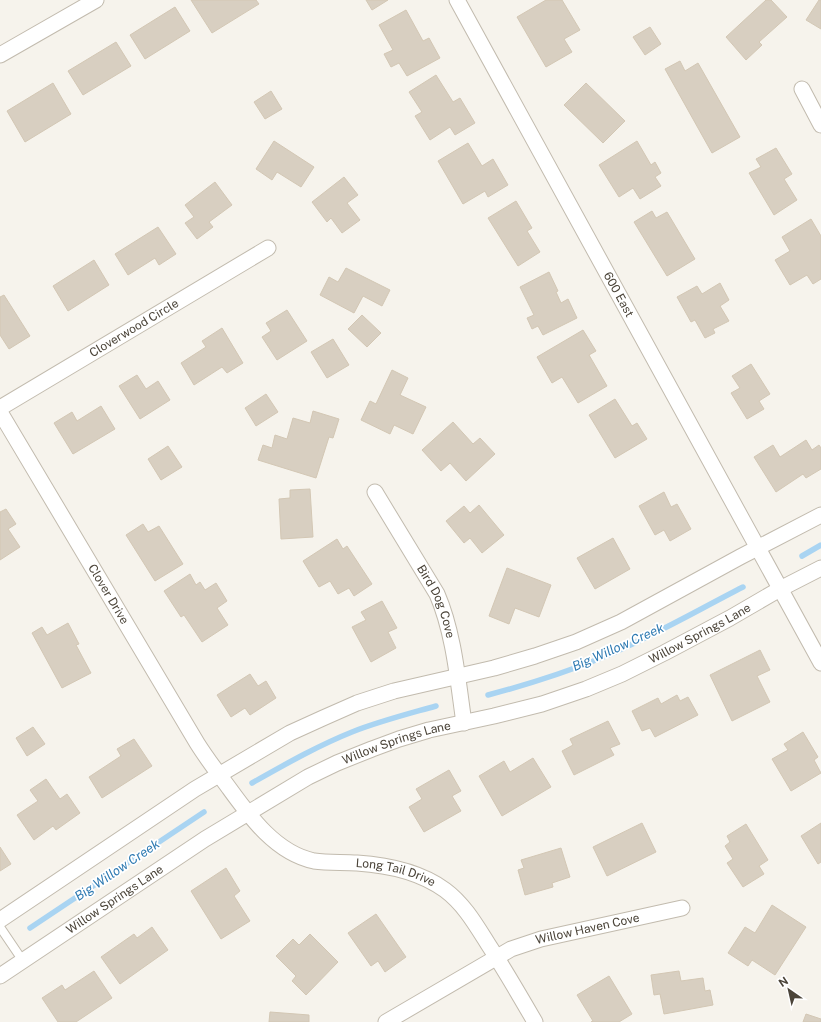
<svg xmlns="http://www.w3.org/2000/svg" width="821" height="1022" font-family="'Public Sans',sans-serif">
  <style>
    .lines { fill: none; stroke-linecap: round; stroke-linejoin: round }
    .stream { stroke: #a9d4f2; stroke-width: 5.5 }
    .building { fill: #d8cfc1; stroke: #d3c7b4 }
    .lane-casing { stroke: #c2bbae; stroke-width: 10 }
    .street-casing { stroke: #c2bbae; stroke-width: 17 }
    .lane { stroke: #fff; stroke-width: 8 }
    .street { stroke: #fff; stroke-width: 15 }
    .labels { text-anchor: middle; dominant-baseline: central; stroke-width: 3.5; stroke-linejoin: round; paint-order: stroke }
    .street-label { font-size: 12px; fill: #4b4439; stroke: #fff }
    .water-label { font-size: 13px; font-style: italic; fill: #2e7ab2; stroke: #fff }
  </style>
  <rect width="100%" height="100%" fill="#f6f3ec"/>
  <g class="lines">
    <g class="stream">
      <path d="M802,556L821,545"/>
      <path d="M488,695C526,685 564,673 601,658C650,638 696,611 743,587"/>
      <path d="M252,783C284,765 317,746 352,732C380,721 408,714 436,706"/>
      <path d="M30,928L204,812"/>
    </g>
  </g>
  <g class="building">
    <path d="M191,0H256L259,4L212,33Z"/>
    <path d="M366,0H388L372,10Z"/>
    <path d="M546,0H562L580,30L564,39L572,52L546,67L517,17Z"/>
    <path d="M766,0H771L787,17L759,42L762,45L746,60L726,37Z"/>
    <path d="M819,0H821V29L806,20Z"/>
    <path d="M175,7L190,31L145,59L130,35Z"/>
    <path d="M406,10L423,41L429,38L440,58L407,76L399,63L391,67L384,54L393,50L379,25Z"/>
    <path d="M650,27L661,44L645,55L633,37Z"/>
    <path d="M116,42L131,66L83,95L68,71Z"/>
    <path d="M680,61L685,71L698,63L740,137L712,153L665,69Z"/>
    <path d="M436,75L453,102L460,98L475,123L455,135L450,127L430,140L415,116L422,112L409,92Z"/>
    <path d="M53,83L71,114L25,142L7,111Z"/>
    <path d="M586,83L625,121L603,143L564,105Z"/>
    <path d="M271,91L282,109L265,119L254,102Z"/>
    <path d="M274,141L314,167L301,187L277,172L272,180L256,169Z"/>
    <path d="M637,141L651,165L655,162L661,173L655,177L661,186L640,199L633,188L619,197L599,165Z"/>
    <path d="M468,143L482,166L493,159L508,185L488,197L485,191L463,204L438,161Z"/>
    <path d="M776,148L792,174L784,179L797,200L774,215L749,173L761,167L756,159Z"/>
    <path d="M344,177L358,195L347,203L360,220L342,233L331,218L327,222L312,202Z"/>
    <path d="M215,182L232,205L209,222L213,227L197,239L185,223L194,217L185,205Z"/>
    <path d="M516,201L532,228L527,231L540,252L518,266L488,218Z"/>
    <path d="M652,211L656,218L667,212L695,259L667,276L634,222Z"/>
    <path d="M811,219L821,236V279L813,284L807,275L790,285L775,260L790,251L782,237Z"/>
    <path d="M158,227L176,254L159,265L155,258L128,275L115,254Z"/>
    <path d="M94,260L109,285L68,311L53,286Z"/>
    <path d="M346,268L390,290L382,306L363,296L354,313L320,295L329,277L338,282Z"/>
    <path d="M549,272L558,291L556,292L561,303L568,299L577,318L543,335L538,326L532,329L527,318L534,315L520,287Z"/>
    <path d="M720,283L729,300L720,306L729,321L713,329L715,333L705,338L695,320L691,322L677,297L697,286L702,294Z"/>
    <path d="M4,295L30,336L9,349L0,335V297Z"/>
    <path d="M287,310L307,341L277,360L262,337L271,331L266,323Z"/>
    <path d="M362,315L381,333L367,347L348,329Z"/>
    <path d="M222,328L243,363L227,373L222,367L194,385L181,363L206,347L202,341Z"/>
    <path d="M583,330L596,351L589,355L607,386L578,403L562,377L552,383L537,357Z"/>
    <path d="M333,339L349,365L327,378L311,352Z"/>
    <path d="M751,364L770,394L759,401L764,409L747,419L731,393L740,388L732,376Z"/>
    <path d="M392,370L408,378L400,395L426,407L413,434L394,425L390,434L361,420L370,401L376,404Z"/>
    <path d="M137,375L146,389L158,381L170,400L140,419L119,386Z"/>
    <path d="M266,394L278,412L256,426L245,408Z"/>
    <path d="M615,399L632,426L637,423L647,439L615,458L589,415Z"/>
    <path d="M101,406L115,429L73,454L54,423L72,412L77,421Z"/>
    <path d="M313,411L339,419L333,438L329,437L316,478L258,460L263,445L272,448L275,435L287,439L293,418L310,423Z"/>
    <path d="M453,422L473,444L480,438L495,454L466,481L450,463L441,471L422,450Z"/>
    <path d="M806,440L812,450L819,445L821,448V469L806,478L803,474L776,492L754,457L773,445L780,457Z"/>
    <path d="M168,446L182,467L161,480L148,459Z"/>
    <path d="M310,489L313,537L281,539L279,499L290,498V490Z"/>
    <path d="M664,492L671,507L677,504L691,529L670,541L664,530L655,535L639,506Z"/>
    <path d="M479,505L504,535L482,553L470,538L464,543L446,521L464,506L470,513Z"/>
    <path d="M6,509L16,524L8,529L20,547L0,560V512Z"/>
    <path d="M143,524L148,532L159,526L183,564L155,581L126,535Z"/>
    <path d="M613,538L630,569L595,589L577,558Z"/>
    <path d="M337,539L343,549L347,546L372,584L354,596L349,588L338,594L330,581L319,587L303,561Z"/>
    <path d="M507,568L551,585L539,617L515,608L509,624L489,616Z"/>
    <path d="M190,574L196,585L200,582L205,590L216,583L227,601L217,608L228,625L202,642L184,615L181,617L164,591Z"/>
    <path d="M382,601L397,628L388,632L396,648L371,662L352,627L366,620L361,612Z"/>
    <path d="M68,623L79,644L76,645L91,673L62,688L32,633L42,627L47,635Z"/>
    <path d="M760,650L770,670L757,676L770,702L732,721L710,675Z"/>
    <path d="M250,674L258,686L266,681L276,698L250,715L245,708L231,717L217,695Z"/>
    <path d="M677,695L680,701L688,697L698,715L655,737L650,728L642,731L632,711L658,698L661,704Z"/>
    <path d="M608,721L620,744L610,748L614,755L574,775L562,751L573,745L570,739Z"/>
    <path d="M33,727L45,744L27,756L16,738Z"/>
    <path d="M803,732L818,757L814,760L821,773L791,791L772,759L788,750L784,744Z"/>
    <path d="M134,739L152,766L102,798L89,777L121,756L117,749Z"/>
    <path d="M533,758L551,787L502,816L479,776L504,761L510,772Z"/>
    <path d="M449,770L461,791L452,796L461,811L424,832L409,807L422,799L416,789Z"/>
    <path d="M46,779L60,799L67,794L80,813L56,830L53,826L34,840L17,815L38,801L30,790Z"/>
    <path d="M642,823L656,852L607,876L593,847Z"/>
    <path d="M821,823V862L818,864L801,836Z"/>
    <path d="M746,824L768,860L759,866L764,874L743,887L727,863L733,859L725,846L730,842L727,836Z"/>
    <path d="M0,847L11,864L0,871Z"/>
    <path d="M561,848L570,877L552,883L553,887L525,895L518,870L524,868L521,860Z"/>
    <path d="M226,868L240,891L234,896L250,921L221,939L191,891Z"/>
    <path d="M772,905L806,927L775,975L752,960L748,966L728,953L745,927L755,933Z"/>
    <path d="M376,914L406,957L385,972L378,961L371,966L348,933Z"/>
    <path d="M152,927L168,950L120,984L101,957L134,934L137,938Z"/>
    <path d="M310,934L338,962L306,995L292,981L296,976L276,956L293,939L299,945Z"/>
    <path d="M94,971L112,998L76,1022H58L42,998L62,985L65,990Z"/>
    <path d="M679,971L681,981L703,978L705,991L710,990L713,1005L664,1014L660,994L654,995L651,975Z"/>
    <path d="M609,976L632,1014L619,1022H591L593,1021L577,995Z"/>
    <path d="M270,1012L309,1015V1022H269Z"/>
    <path d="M806,1014L821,1019V1022H803Z"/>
  </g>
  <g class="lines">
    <g class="lane-casing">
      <path id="lane" d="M0,927L23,961"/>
    </g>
    <g class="street-casing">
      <g id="street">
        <path id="s1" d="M457,0L821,663"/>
        <path d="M0,55L96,0"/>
        <path d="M802,89L821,125"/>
        <path id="s2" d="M0,408L268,248"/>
        <path id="s3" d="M0,412L197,743C207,759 218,773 229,788C250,817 276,853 314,861C328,863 343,862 357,863C388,865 419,871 445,890C464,904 476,925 488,944C505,970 520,996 535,1022"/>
        <path id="s4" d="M375,492L437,594C454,633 458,682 464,723"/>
        <path d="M0,920L195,789L290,733L323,718L357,703L394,691L494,668L535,656L576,642L621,622L740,557L821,515"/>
        <path id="s5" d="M0,976L205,839L308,777L337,763L372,749L399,739L429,730L494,716L542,704L586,689L622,674L664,653L730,618L780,589L821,568"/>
        <path id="s6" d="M386,1022L511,949L541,939L682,908"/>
      </g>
    </g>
    <use href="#lane" class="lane"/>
    <use href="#street" class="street"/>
  </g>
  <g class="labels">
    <g class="street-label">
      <text stroke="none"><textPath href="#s1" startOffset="336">600 East</textPath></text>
      <text stroke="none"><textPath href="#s2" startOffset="156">Cloverwood Circle</textPath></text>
      <text stroke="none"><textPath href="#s3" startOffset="212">Clover Drive</textPath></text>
      <text stroke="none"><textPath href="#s4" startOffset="126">Bird Dog Cove</textPath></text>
      <text stroke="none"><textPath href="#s5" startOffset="786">Willow Springs Lane</textPath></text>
      <text stroke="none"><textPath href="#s5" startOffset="462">Willow Springs Lane</textPath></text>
      <text stroke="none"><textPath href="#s3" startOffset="638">Long Tail Drive</textPath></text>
      <text stroke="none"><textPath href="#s5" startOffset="138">Willow Springs Lane</textPath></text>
      <text stroke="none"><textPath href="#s6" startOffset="224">Willow Haven Cove</textPath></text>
    </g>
    <g class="water-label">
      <text transform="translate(618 647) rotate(-24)">Big Willow Creek</text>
      <text transform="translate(117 870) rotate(-34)">Big Willow Creek</text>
    </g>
  </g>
  <g transform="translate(789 990) rotate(326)" stroke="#ffffff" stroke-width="3" paint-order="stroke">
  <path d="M0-3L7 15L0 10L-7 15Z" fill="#4b4439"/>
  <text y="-6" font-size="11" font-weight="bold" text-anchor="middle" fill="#4b4439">N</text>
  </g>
</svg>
